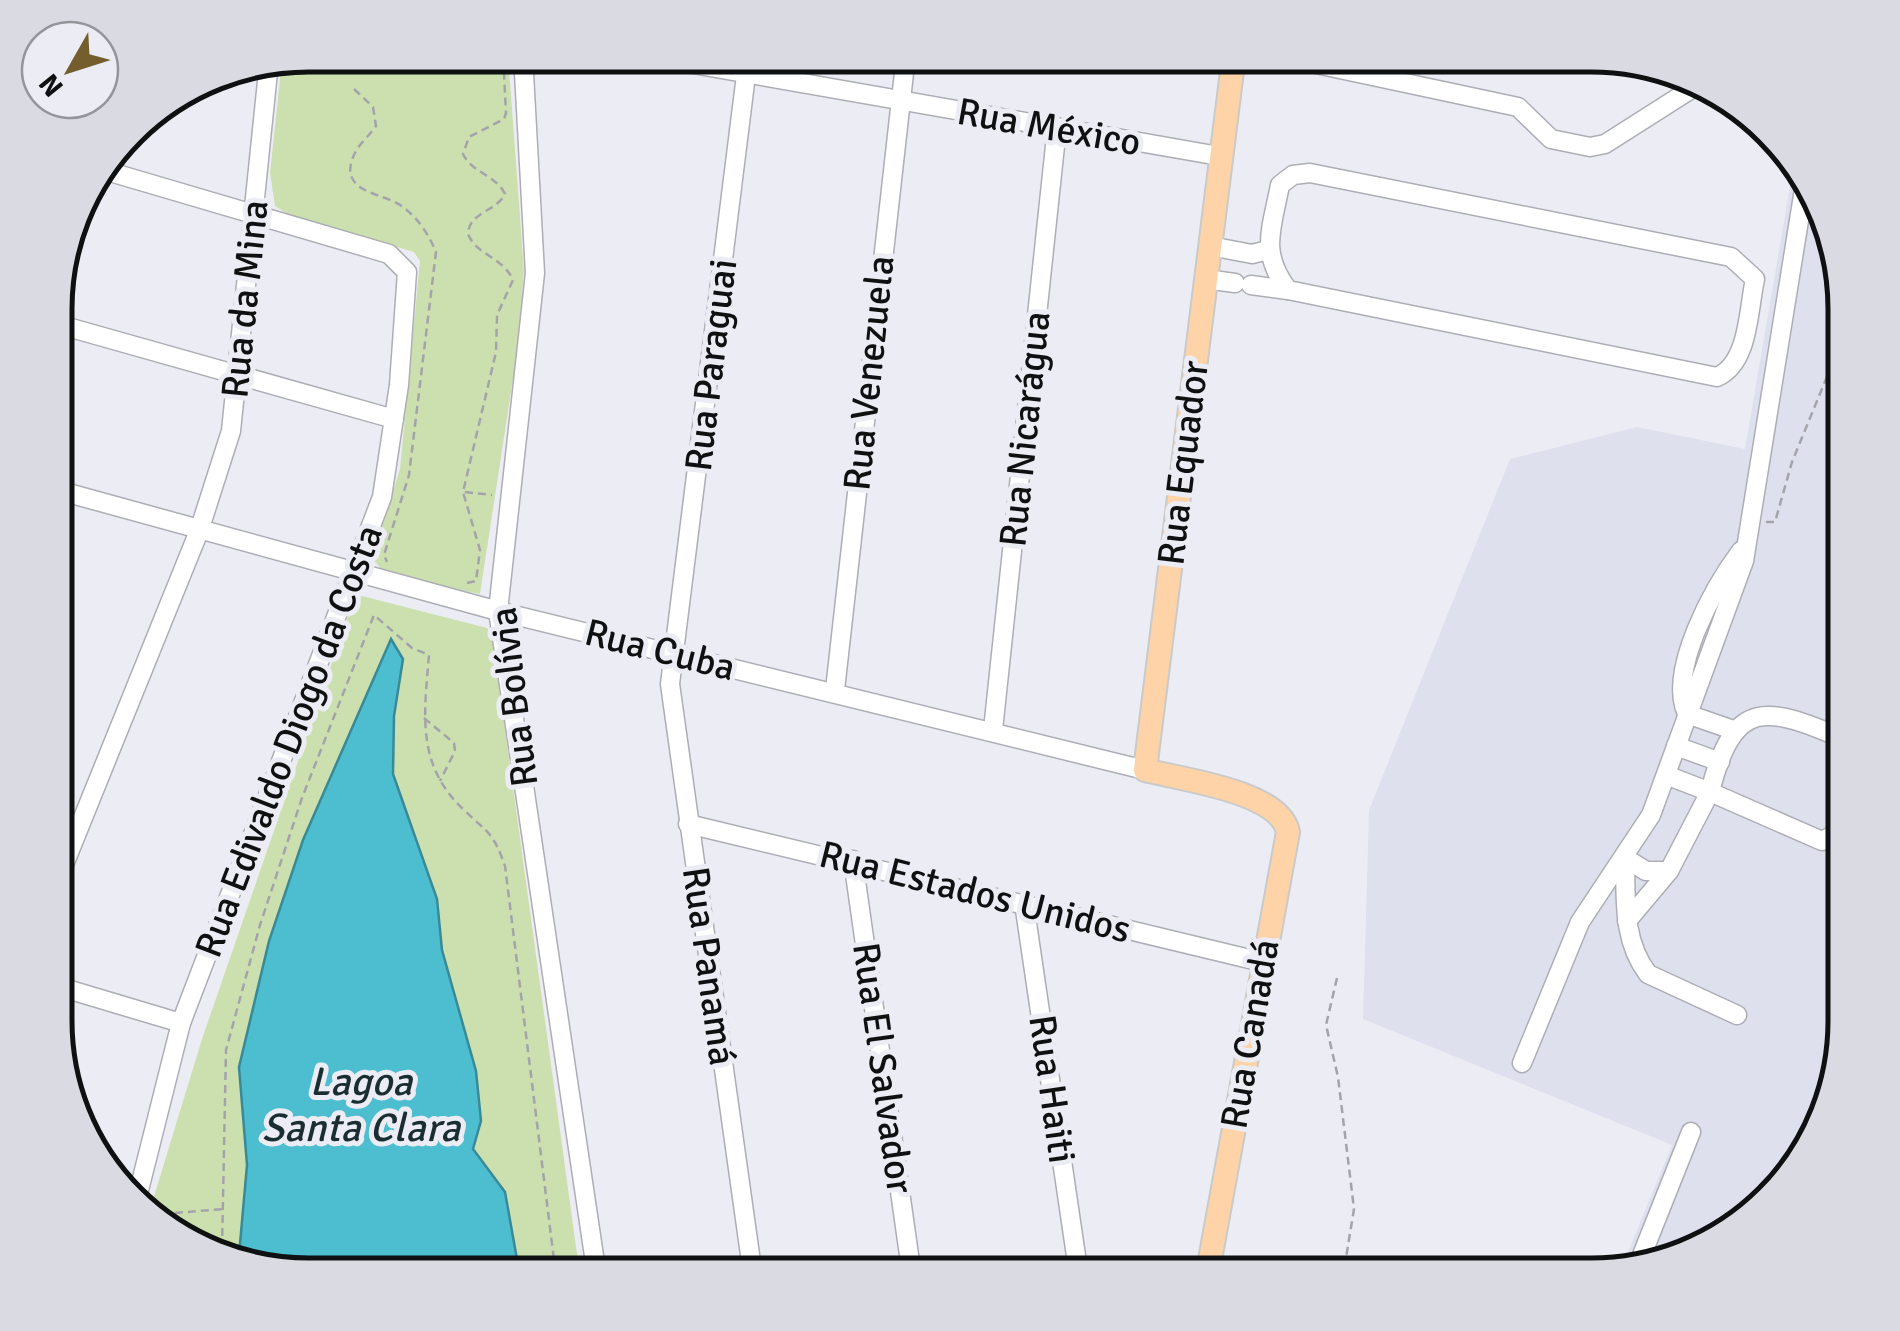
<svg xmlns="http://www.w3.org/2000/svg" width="1900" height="1331" font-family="Signika,sans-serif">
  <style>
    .built { fill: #dee0ee }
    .green { fill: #cce0af }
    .water { fill: #4dbdd0; stroke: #3a8997; stroke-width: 2.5 }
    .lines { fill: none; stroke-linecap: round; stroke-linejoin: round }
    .minor-casing { stroke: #adaeb5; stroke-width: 21 }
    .major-casing { stroke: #cacacb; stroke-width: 26 }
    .path { stroke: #a3a4aa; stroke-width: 2.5; stroke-dasharray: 8 5; stroke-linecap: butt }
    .minor { stroke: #fff; stroke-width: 18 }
    .major { stroke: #fdd3a7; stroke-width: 22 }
    .labels { text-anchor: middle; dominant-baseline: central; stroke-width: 10; stroke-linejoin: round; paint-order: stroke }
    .street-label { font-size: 38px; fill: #0f1012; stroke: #ecedf4 }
    .water-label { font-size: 40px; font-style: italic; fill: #1a2e32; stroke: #ecedf4 }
    .rim { fill: none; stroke: #0f1012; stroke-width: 5 }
  </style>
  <rect width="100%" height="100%" fill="#ecedf4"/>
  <path class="built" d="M1794,163L1811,183L1844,294V1037L1793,1176L1703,1249L1621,1269L1672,1145L1363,1019L1369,810L1510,459L1637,427L1745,449Z"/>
  <g class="green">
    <path d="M310,55H508L524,271L518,346L480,594L387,576L372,558L400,469L420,261L414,252L289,215L275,206L270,173L282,60Z"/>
    <path d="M362,596L487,628L492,634L580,1276L294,1275L155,1224L148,1216L202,1039L353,602Z"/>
  </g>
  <path class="water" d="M391,639L403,659L394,716L393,774L437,899L442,950L476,1071L481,1121L473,1149L505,1192L520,1276L294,1275L239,1255L247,1165L239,1067L269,941L303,840Z"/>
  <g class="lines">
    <g class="minor-casing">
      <g id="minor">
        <path d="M523,55L535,273L498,611L597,1276"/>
        <path d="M642,55L1219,156"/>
        <path d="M1274,55L1518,107L1551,139L1590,147L1605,144L1693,88"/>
        <path d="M746,75L670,684L753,1276"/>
        <path d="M100,169L389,254L407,272L399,385L382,497L181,1023L136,1202"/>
        <path d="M1310,173L1731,257L1755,279C1748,311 1749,363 1717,377L1288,290C1259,252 1272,228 1280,185L1293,175Z"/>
        <path d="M1210,246L1252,254L1268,250"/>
        <path d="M1205,279L1235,283"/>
        <path d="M1251,285L1288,290"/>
        <path d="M57,324L394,419"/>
        <path d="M57,490L498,611L1145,770"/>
        <path d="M835,690L906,55"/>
        <path d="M993,730L1057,127"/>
        <path d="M1736,731L1687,714C1667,671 1714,587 1741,551"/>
        <path d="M1844,739C1768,707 1734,695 1710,792L1822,841L1839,832L1844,820"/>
        <path d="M1676,746L1720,762"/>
        <path d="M688,824L1262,962"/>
        <path d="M1625,858C1626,899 1622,940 1648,974L1737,1015"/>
        <path d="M1625,858L1646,871H1669"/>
        <path d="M853,860L912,1276"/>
        <path d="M57,882L199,531L231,431L269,62"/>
        <path d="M1024,903L1079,1276"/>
        <path d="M1627,921L1669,871L1710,792L1666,775"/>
        <path d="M57,986L181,1023"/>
        <path d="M1522,1063L1580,922L1651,815L1744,561L1806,177"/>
        <path d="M1638,1265L1691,1132"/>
      </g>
    </g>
    <g class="major-casing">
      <path id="major" d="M1207,1276L1288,832C1280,791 1182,780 1145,770L1234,55"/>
    </g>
    <g class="path">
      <path d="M354,89L373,107L376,126C370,135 361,142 356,151C333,194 385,192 403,207C418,218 429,235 436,252L409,475L384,555L387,562"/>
      <path d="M465,492L492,495"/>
      <path d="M1766,522H1775L1792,462L1844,335"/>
      <path d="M467,583L476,581L480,550L463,492L496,352L497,315L513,280C503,257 476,255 468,234C469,212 496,212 505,194C496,175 472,173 463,154L469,137L504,119L506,113L504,74L496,55"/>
      <path d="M424,718L454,743L455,751L440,781"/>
      <path d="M1827,858L1844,865"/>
      <path d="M1337,978L1326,1025L1338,1077L1354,1209L1343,1276"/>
      <path d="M149,1215L224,1209"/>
      <path d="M222,1249L226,1050L260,925L302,798L374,615L412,648L429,655C424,715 416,765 464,810C489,834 493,832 505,866L556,1276"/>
    </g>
    <use href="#minor" class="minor"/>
    <use href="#major" class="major"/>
  </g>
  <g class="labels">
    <g class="street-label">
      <text transform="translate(1049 127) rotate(10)">Rua México</text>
      <text transform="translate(245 299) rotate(-84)">Rua da Mina</text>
      <text transform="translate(711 365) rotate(-83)">Rua Paraguai</text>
      <text transform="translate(869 373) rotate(-84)">Rua Venezuela</text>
      <text transform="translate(1025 429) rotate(-84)">Rua Nicarágua</text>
      <text transform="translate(1183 463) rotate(-83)">Rua Equador</text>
      <text transform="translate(660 650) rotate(14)">Rua Cuba</text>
      <text transform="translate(514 697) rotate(-97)">Rua Bolívia</text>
      <text transform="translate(289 741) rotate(-69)">Rua Edivaldo Diogo da Costa</text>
      <text transform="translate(975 892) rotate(14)">Rua Estados Unidos</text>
      <text transform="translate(709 966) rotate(82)">Rua Panamá</text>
      <text transform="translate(1250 1034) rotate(-80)">Rua Canadá</text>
      <text transform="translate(883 1068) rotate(82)">Rua El Salvador</text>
      <text transform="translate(1052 1089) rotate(82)">Rua Haiti</text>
    </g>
    <g class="water-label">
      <text x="361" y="1082">Lagoa<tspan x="361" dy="46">Santa Clara</tspan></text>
    </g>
  </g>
  <path d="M0 0H1900V1331H0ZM309 72H1591A237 237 0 0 1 1828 309V1021A237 237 0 0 1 1591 1258H309A237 237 0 0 1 72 1021V309A237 237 0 0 1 309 72Z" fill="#dadbe2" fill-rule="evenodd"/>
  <path class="rim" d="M309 72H1591A237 237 0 0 1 1828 309V1021A237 237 0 0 1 1591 1258H309A237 237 0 0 1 72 1021V309A237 237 0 0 1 309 72Z"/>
  <g transform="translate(70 70) rotate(231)"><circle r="48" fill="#ecedf4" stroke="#94959a" stroke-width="2.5"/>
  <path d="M0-8L18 38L0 25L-18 38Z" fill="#745e2e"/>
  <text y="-15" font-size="28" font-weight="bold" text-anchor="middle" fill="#0f1012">N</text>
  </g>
</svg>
